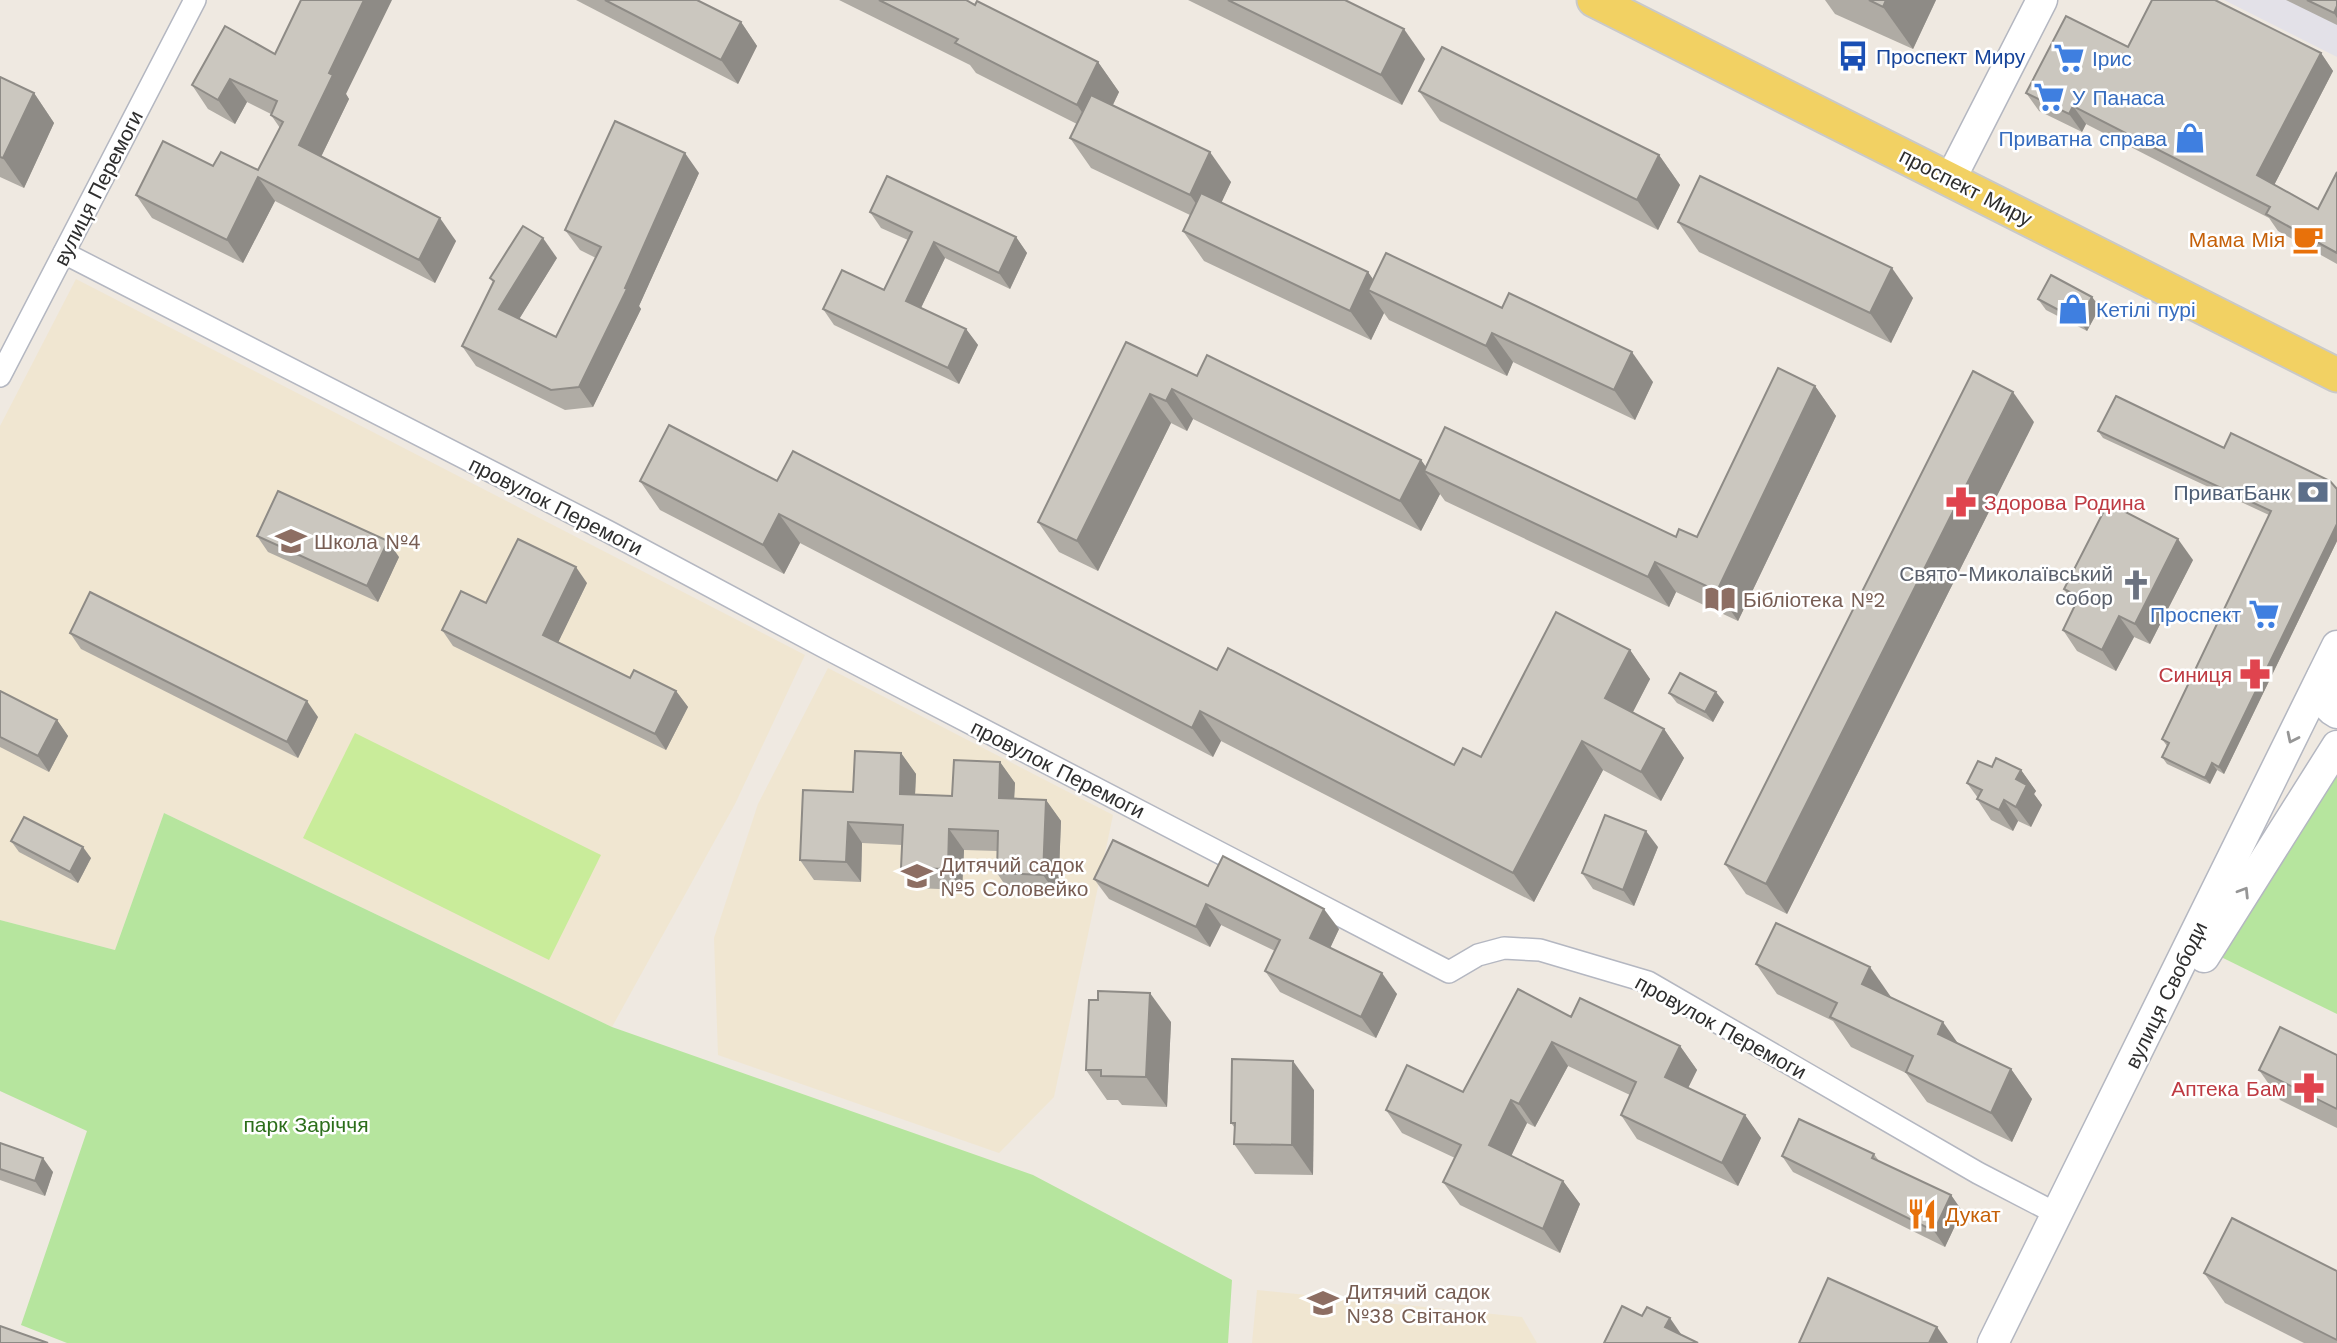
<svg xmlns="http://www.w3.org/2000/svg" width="2337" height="1343" font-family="'Work Sans',sans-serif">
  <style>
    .industrial { fill: #e3e1e8 }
    .education { fill: #f0e6d1 }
    .green { fill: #b6e59e }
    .pitch { fill: #c9ec9a }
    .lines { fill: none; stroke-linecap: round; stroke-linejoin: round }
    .minor-casing { stroke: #b4b7c1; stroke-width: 24 }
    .secondary-casing { stroke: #b4b7c1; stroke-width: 33 }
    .primary-casing { stroke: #c9c9c9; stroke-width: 37 }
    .minor { stroke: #fff; stroke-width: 21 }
    .secondary { stroke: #fff; stroke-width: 30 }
    .primary { stroke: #f2d163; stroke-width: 33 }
    .wall { fill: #afaba4 }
    .shaded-wall { fill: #8e8b86 }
    .building { fill: #cbc7bf; stroke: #8e8b86; stroke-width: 2 }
    .oneway { stroke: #969696 }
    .labels { text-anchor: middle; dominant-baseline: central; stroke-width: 5; stroke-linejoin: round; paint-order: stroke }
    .transit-label { font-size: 21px; fill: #164399; stroke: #fff; text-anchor: start }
    .shop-label { font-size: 21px; fill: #366cbe; stroke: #fff; text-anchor: start }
    .street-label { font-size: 21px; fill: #2e2e2e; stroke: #fff }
    .food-label { font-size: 21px; fill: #c56008; stroke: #fff; text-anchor: end }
    .service-label { font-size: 21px; fill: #4e5e75; stroke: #fff; text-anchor: end }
    .health-label { font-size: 21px; fill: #be3a42; stroke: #fff; text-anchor: end }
    .education-label { font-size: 21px; fill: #785e54; stroke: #fff; text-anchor: start }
    .worship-label { font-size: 21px; fill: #5b616d; stroke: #fff; text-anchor: end }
    .park-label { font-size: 21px; fill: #2c6e1b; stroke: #fff }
  </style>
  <rect width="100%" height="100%" fill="#efe9e1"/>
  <path class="industrial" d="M2224,0H2337V57Z"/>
  <g class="education">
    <path d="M76,279L805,655L735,804L612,1027L164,813L115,950L0,920V426Z"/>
    <path d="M828,668L1113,815L1054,1097L999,1153L718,1055L714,938L758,804Z"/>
    <path d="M1257,1290L1522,1317L1537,1343H1252Z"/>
  </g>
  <g class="green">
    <path d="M2337,766V1014L2217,955Z"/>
    <path d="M164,813L612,1027L1033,1175L1232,1280L1228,1343H67L21,1325L87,1131L0,1091V920L115,950Z"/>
  </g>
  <path class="pitch" d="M355,733L601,855L549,960L303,838Z"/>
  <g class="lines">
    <g class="minor-casing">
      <g id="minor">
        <path d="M64,253L609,532L826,648L1449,972L1478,955L1504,948L1540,950L1648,982L1978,1173L2057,1214"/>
        <path d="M0,376L195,0"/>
      </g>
    </g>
    <g class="secondary-casing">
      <g id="secondary">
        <path d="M1950,180L2042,0"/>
        <path d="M2322,677C2322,693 2322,705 2337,713"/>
        <path d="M2204,957L2337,746"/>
        <path d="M1993,1343L2337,646"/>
      </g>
    </g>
    <g class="primary-casing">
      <path id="primary" d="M1594,0L2337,375"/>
    </g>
    <use href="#minor" class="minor"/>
    <use href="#secondary" class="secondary"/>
    <use href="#primary" class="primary"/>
  </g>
  <g class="wall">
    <path d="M576,0H697L741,22L757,46L738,84Z"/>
    <path d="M839,0H966L1098,62L1119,92L1113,105L1231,182L1221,203L1368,272L1373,280L1653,382L1635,420L1513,362L1507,376L1389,320L1384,313L1371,340L1204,261L1183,231L1190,215L1091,168L1070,138L1077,124L976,73L970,65Z"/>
    <path d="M1188,0H1345L1425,59L1402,105Z"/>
    <path d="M1825,0H1936L1913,49L1835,14Z"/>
    <path d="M2286,0H2337V25Z"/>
    <path d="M225,26L346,94L349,99L321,157L456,241L435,283L275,201L243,263L152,218L136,195L213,166L258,170L280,128L271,115V114L247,102L235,124L208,109L192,85Z"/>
    <path d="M2128,47L2321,53L2333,71L2274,185L2318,209L2337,172V264L2278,231L2269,218L2086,124L2082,132L2039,111L2026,93Z"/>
    <path d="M0,77L34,93L54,123L24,188L0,177Z"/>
    <path d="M1419,91L1659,155L1680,185L1658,230L1440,121Z"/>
    <path d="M699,173L639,306L641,309L593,407L565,410L476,366L462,346L493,282L490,278L557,258L519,319L556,337L596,258L580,250L565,230Z"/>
    <path d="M870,212L1016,237L1027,253L1010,289L945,258L921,308L966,329L978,345L959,384L834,325L823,309L884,290L908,240L881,228Z"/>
    <path d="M1678,222L1913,298L1891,343L1699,252Z"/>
    <path d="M2038,299L2100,307L2087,331L2046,310Z"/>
    <path d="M1126,342L1197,376L1421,460L1426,467L1676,537H1697L1815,386L1836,416L1738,621L1676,592L1669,607L1445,501L1440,494L1421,531L1193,419L1187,431L1171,423L1098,571L1059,552L1038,522Z"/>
    <path d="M2034,422L1787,914L1746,894L1725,864Z"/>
    <path d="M2098,431L2224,448L2337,488V541L2224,774L2217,770L2210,784L2167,764L2162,757L2167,746L2162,739L2269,515L2103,438Z"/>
    <path d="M640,481H777L1217,670L1454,765L1481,757L1630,650L1650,679L1633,712L1664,729L1684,758L1661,801L1603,770L1534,902L1221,741L1213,757L800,543L784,574L660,510Z"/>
    <path d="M257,536L399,557L378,602L268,552Z"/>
    <path d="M2193,560L2150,644L2134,637L2116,671L2077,651L2063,630L2075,606L2064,589Z"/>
    <path d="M587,583L558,642L630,678L676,691L688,707L666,750L453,646L442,630L486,603Z"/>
    <path d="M70,633L318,717L298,758L81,649Z"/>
    <path d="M0,691L57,720L68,736L49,772L0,747Z"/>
    <path d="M1669,693L1724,702L1713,722L1677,703Z"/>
    <path d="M901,753L916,774L915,795L952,796L1000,762L1015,783L1014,799L1046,800L1061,821L1058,896L1011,894L997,873L998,851L964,850L962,890L916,888L901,868L902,845L862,843L861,882L814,880L800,860L853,792Z"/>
    <path d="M1992,767L2021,770L2036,791L2034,794L2042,805L2031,827L2018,821L2013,831L1991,820L1977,799L1978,798L1967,783Z"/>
    <path d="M11,841L91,858L78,883L19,852Z"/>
    <path d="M1658,847L1634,906L1593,889L1582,873Z"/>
    <path d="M1094,879L1208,886L1339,929L1330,948L1397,994L1376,1038L1280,992L1265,971L1275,951L1221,925L1210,947L1109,899Z"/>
    <path d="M1756,964L1891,997L1959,1044L2011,1069L2032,1099L2012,1142L1927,1102L1906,1073L1851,1047L1833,1021L1777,994Z"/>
    <path d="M1098,1000L1171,1022L1167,1107L1122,1105L1118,1100H1107L1086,1070Z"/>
    <path d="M1571,1017L1680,1046L1697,1070L1688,1088L1745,1115L1761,1138L1738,1186L1637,1139L1621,1115L1630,1095L1568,1066L1535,1127L1527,1123L1511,1156L1563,1181L1580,1204L1560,1253L1460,1205L1443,1182L1455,1158L1402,1133L1386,1110L1463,1092Z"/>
    <path d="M2337,1055V1128L2280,1100L2259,1070Z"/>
    <path d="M1314,1090L1313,1175L1255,1174L1234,1144L1235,1128L1231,1123Z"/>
    <path d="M0,1143L53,1172L45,1196L0,1180Z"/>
    <path d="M1874,1154L1879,1161L1951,1195L1962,1211L1945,1247L1793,1172L1782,1156Z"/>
    <path d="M2337,1271V1343H2304L2225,1303L2204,1273Z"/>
  </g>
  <g class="shaded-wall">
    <path d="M364,0H392L346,94L349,99L315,169L299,145L329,73Z"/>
    <path d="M1886,0H1936L1913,49L1883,7Z"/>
    <path d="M2337,6V18L2334,13Z"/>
    <path d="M741,22L757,46L738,84L721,60Z"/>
    <path d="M1404,29L1425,59L1402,105L1381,75Z"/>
    <path d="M2321,53L2333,71L2270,193L2257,175Z"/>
    <path d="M1098,62L1119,92L1098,135L1077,105Z"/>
    <path d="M230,79L247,102L235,124L218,100Z"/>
    <path d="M34,93L54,123L24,188L3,158Z"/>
    <path d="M2073,106L2086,124L2082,132L2069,114Z"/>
    <path d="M1210,152L1231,182L1211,225L1190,195Z"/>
    <path d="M685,153L699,173L639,306L641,309L593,407L579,387Z"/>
    <path d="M1659,155L1680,185L1658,230L1637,200Z"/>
    <path d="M258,177L275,201L243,263L227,240Z"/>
    <path d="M440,218L456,241L435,283L419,260Z"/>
    <path d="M1016,237L1027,253L1010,289L999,273Z"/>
    <path d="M543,238L557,258L513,329L499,309Z"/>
    <path d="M934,242L945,258L917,316L906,301Z"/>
    <path d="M1892,268L1913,298L1891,343L1870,313Z"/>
    <path d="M1368,272L1387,299L1368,290L1384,313L1371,340L1350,311Z"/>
    <path d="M2092,297L2100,307L2087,331L2079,321Z"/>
    <path d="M966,329L978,345L959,384L948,368Z"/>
    <path d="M1492,333L1513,362L1507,376L1486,346Z"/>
    <path d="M1632,352L1653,382L1635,420L1614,390Z"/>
    <path d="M1815,386L1836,416L1738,621L1717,591Z"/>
    <path d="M1172,389L1193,419L1187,431L1166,401Z"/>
    <path d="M2013,392L2034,422L1787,914L1766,884Z"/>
    <path d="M1150,394L1171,423L1098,571L1077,541Z"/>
    <path d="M1421,460L1431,474L1424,471L1440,494L1421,531L1400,501Z"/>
    <path d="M779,514L800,543L784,574L763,545Z"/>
    <path d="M2337,524V541L2224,774L2219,767Z"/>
    <path d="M2178,539L2193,560L2150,644L2135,624Z"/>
    <path d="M388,541L399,557L378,602L367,586Z"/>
    <path d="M1655,562L1676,592L1669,607L1648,577Z"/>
    <path d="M576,567L587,583L554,651L543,635Z"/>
    <path d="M2119,616L2134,637L2116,671L2102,650Z"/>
    <path d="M1630,650L1650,679L1625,727L1605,698Z"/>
    <path d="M676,691L688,707L666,750L655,734Z"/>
    <path d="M1716,692L1724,702L1713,722L1705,712Z"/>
    <path d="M307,701L318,717L298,758L287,742Z"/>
    <path d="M1200,711L1221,741L1213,757L1192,728Z"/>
    <path d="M57,720L68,736L49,772L38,756Z"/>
    <path d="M1664,729L1684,758L1661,801L1641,772Z"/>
    <path d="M1582,741L1603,770L1534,902L1513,873Z"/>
    <path d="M901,753L916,774L914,815L900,794Z"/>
    <path d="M1000,762L1015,783L1013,819L999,798Z"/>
    <path d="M2212,763L2217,770L2210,784L2205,778Z"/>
    <path d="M2021,770L2036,791L2034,794L2042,805L2031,827L2016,807V779Z"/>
    <path d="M1046,800L1061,821L1058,896L1043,875Z"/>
    <path d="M2004,800L2018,821L2013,831L1999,810Z"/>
    <path d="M848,822L862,843L861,882L846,862Z"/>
    <path d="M949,829L964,850L962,890L948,869Z"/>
    <path d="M1646,831L1658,847L1634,906L1623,890Z"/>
    <path d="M83,847L91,858L78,883L70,872Z"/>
    <path d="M1206,904L1221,925L1210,947L1196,927Z"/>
    <path d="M1324,909L1339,929L1325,959L1310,938Z"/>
    <path d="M1870,967L1891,997L1862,984Z"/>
    <path d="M1382,973L1397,994L1376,1038L1361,1017Z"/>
    <path d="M1150,993L1171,1022L1167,1107L1146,1077Z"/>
    <path d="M1943,1022L1964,1052L1938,1034Z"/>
    <path d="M1552,1042L1568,1066L1535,1127L1519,1104Z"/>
    <path d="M1680,1046L1697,1070L1682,1100L1665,1077Z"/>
    <path d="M1293,1061L1314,1090L1313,1175L1292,1145Z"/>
    <path d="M2011,1069L2032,1099L2012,1142L1991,1113Z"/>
    <path d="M1511,1100L1527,1123L1505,1169L1489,1145Z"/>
    <path d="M1745,1115L1761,1138L1738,1186L1722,1163Z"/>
    <path d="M43,1158L53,1172L45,1196L35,1181Z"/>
    <path d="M1563,1181L1580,1204L1560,1253L1543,1229Z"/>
    <path d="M1951,1195L1962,1211L1945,1247L1934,1231Z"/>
    <path d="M1670,1318L1681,1334L1676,1343L1665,1327Z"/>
    <path d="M1937,1327L1948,1343H1929Z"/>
  </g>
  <g class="building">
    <path d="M301,0H364L329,73L333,75L299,145L440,218L419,260L258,177L227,240L136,195L163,141L213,166L221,152L258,170L283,122L271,115L277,101L230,79L218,100L192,85L225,26L275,54Z"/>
    <path d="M605,0H697L741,22L721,60Z"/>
    <path d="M879,0H966L975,5L977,1L1098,62L1077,105L955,43L958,39Z"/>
    <path d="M1228,0H1345L1404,29L1381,75Z"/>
    <path d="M1869,0H1886L1883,7Z"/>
    <path d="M2152,0H2215L2321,53L2257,175L2318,209L2337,172V253L2266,214L2270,207L2073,106L2069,114L2026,93L2066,16L2128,47Z"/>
    <path d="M2307,0H2337V6L2334,13Z"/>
    <path d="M1442,47L1659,155L1637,200L1419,91Z"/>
    <path d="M0,77L34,93L3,158L0,157Z"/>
    <path d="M1091,95L1210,152L1190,195L1070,138Z"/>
    <path d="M615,121L685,153L625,288L627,289L579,387L551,390L462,346L494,281L490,278L523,226L543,238L499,309L556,337L601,247L565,230Z"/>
    <path d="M887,176L1016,237L999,273L934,242L906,301L966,329L948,368L823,309L842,270L884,290L912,232L870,212Z"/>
    <path d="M1700,176L1892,268L1870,313L1678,222Z"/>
    <path d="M1201,193L1368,272L1350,311L1183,231Z"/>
    <path d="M1386,253L1502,308L1509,293L1632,352L1614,390L1492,333L1486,346L1368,290Z"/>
    <path d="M2051,275L2092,297L2079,321L2038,299Z"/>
    <path d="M1126,342L1197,376L1207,355L1421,460L1400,501L1172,389L1166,401L1150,394L1077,541L1038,522Z"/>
    <path d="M1778,368L1815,386L1717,591L1655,562L1648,577L1424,471L1445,427L1676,537L1679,529L1697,537Z"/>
    <path d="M1973,371L2013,392L1766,884L1725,864Z"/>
    <path d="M2116,396L2224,448L2231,433L2330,481L2337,489V524L2219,767L2212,763L2205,778L2162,757L2169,743L2162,739L2271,511L2098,431Z"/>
    <path d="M669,425L777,481L793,451L1217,670L1228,648L1454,765L1463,748L1481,757L1556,612L1630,650L1605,698L1664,729L1641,772L1582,741L1513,873L1200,711L1192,728L779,514L763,545L640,481Z"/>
    <path d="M278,491L388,541L367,586L257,536Z"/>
    <path d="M2108,503L2178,539L2135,624L2119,616L2102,650L2063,630L2079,597L2064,589Z"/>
    <path d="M518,539L576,567L543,635L630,678L634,670L676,691L655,734L442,630L461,591L486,603Z"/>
    <path d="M90,592L307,701L287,742L70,633Z"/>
    <path d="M1680,673L1716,692L1705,712L1669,693Z"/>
    <path d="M0,691L57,720L38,756L0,737Z"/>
    <path d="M855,751L901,753L900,794L952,796L954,760L1000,762L999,798L1046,800L1043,875L997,873L998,831L949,829L948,869L901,868L903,825L848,822L846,862L800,860L803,790L853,792Z"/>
    <path d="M1996,758L2021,770L2016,779L2027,785L2016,807L2004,800L1999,810L1977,799L1982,790L1967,783L1978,761L1992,767Z"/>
    <path d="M1605,815L1646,831L1623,890L1582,873Z"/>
    <path d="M24,817L83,847L70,872L11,841Z"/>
    <path d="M1113,840L1208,886L1223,856L1324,909L1310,938L1382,973L1361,1017L1265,971L1280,940L1206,904L1196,927L1094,879Z"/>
    <path d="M1776,923L1870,967L1862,984L1943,1022L1938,1034L2011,1069L1991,1113L1906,1072L1913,1056L1830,1017L1837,1003L1756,964Z"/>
    <path d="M1518,989L1571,1017L1580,998L1680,1046L1665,1077L1745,1115L1722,1163L1621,1115L1636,1082L1552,1042L1519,1104L1511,1100L1489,1145L1563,1181L1543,1229L1443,1182L1461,1145L1386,1110L1407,1065L1463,1092Z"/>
    <path d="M1098,991L1150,993L1146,1077L1101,1076V1070H1086L1089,1000H1098Z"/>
    <path d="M2280,1027L2337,1055V1109L2259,1070Z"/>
    <path d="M1232,1059L1293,1061L1292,1145L1234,1144L1235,1123H1231Z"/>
    <path d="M1799,1119L1874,1154L1872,1158L1951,1195L1934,1231L1782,1156Z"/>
    <path d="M0,1143L43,1158L35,1181L0,1169Z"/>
    <path d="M2232,1218L2337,1271V1340L2204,1273Z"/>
    <path d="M1828,1278L1937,1327L1929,1343H1799Z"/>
    <path d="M1622,1306L1642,1316L1647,1307L1670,1318L1665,1327L1698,1343H1604Z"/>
    <path d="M0,1326L48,1343H0Z"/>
  </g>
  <defs><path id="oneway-chevron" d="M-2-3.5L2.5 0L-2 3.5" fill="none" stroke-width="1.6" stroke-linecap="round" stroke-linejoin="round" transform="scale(1.75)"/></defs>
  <g class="oneway">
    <use href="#oneway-chevron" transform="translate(2292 738) rotate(116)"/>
    <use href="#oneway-chevron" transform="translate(2244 892) rotate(-58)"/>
  </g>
  <defs>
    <g id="bus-bare" transform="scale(2.415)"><path d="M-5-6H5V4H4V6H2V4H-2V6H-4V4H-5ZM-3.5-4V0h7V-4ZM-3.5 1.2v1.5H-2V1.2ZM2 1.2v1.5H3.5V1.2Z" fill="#1a4fb4" stroke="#fff" stroke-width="2.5" paint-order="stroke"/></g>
    <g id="supermarket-bare" transform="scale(2.415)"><path d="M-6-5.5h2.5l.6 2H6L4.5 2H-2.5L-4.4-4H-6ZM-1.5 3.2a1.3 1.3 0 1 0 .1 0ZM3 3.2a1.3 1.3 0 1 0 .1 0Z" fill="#3f7fe0" stroke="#fff" stroke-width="2.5" paint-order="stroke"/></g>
    <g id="shop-bare" transform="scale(2.415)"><path d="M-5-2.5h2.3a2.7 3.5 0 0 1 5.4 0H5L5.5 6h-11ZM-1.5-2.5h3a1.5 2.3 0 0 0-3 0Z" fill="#3f7fe0" stroke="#fff" stroke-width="2.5" paint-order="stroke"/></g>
    <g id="cafe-bare" transform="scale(2.415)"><path d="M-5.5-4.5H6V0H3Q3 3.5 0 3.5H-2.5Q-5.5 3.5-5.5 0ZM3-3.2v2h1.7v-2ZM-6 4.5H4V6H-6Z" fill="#e8710a" stroke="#fff" stroke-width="2.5" paint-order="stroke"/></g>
    <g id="bank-bare" transform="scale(2.415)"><path d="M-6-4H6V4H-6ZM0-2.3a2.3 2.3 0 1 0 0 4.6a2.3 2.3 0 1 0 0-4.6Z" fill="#5c6f8a" stroke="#fff" stroke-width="2.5" paint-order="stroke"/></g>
    <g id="pharmacy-bare" transform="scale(2.415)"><path d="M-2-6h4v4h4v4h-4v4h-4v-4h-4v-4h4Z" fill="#e0444e" stroke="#fff" stroke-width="2.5" paint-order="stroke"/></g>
    <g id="school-bare" transform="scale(2.415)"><path d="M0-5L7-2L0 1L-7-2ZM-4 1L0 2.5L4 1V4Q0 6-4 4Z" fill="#8d6e63" stroke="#fff" stroke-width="2.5" paint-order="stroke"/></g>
    <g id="church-bare" transform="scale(2.415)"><path d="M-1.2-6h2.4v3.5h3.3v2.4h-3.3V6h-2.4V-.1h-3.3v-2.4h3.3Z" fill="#6b7280" stroke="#fff" stroke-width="2.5" paint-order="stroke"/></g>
    <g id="library-bare" transform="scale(2.415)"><path d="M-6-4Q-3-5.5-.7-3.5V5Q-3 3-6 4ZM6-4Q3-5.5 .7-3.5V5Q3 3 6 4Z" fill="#8d6e63" stroke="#fff" stroke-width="2.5" paint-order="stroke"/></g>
    <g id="restaurant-bare" transform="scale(2.415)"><path d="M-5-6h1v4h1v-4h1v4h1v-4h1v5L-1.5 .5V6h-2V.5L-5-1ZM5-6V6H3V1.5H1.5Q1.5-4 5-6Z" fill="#e8710a" stroke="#fff" stroke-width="2.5" paint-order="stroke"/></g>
  </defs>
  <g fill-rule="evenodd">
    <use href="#bus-bare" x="1853" y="56"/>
    <use href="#supermarket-bare" x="2069" y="58"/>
    <use href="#supermarket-bare" x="2049" y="97"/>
    <use href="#shop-bare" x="2190" y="138"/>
    <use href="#cafe-bare" x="2308" y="239"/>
    <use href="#shop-bare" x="2073" y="309"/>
    <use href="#bank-bare" x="2313" y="492"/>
    <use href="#pharmacy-bare" x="1961" y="502"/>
    <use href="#school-bare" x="291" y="541"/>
    <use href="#church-bare" x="2136" y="585"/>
    <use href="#library-bare" x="1720" y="599"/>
    <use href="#supermarket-bare" x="2264" y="614"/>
    <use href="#pharmacy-bare" x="2255" y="674"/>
    <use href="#school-bare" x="917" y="876"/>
    <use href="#pharmacy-bare" x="2309" y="1088"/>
    <use href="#restaurant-bare" x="1922" y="1214"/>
    <use href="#school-bare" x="1323" y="1303"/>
  </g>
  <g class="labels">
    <g class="transit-label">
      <text x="1876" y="56">Проспект Миру</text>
    </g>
    <g class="shop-label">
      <text x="2092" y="58">Ірис</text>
      <text x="2072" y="97">У Панаса</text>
      <text x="2167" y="138" text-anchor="end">Приватна справа</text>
      <text x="2096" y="309">Кетілі пурі</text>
      <text x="2241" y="614" text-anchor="end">Проспект</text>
    </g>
    <g class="street-label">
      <text transform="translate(1966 187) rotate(27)">проспект Миру</text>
      <text transform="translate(98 188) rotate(-63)">вулиця Перемоги</text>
      <text transform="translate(556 506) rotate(27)">провулок Перемоги</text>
      <text transform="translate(1058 769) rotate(27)">провулок Перемоги</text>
      <text transform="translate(2166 995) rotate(-64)">вулиця Свободи</text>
      <text transform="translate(1721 1027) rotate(29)">провулок Перемоги</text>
    </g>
    <g class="food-label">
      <text x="2285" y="239">Мама Мія</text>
      <text x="1945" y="1214" text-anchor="start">Дукат</text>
    </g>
    <g class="service-label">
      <text x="2290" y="492">ПриватБанк</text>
    </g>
    <g class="health-label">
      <text x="1984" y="502" text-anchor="start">Здорова Родина</text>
      <text x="2232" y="674">Синиця</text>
      <text x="2286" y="1088">Аптека Бам</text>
    </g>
    <g class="education-label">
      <text x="314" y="541">Школа №4</text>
      <text x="1743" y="599">Бібліотека №2</text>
      <text x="940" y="864">Дитячий садок<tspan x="940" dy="24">№5 Соловейко</tspan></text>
      <text x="1346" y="1291">Дитячий садок<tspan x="1346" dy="24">№38 Світанок</tspan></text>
    </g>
    <g class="worship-label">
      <text x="2113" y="573">Свято-Миколаївський<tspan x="2113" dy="24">собор</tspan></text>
    </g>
    <g class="park-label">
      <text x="306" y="1124">парк Заріччя</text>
    </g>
  </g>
</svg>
